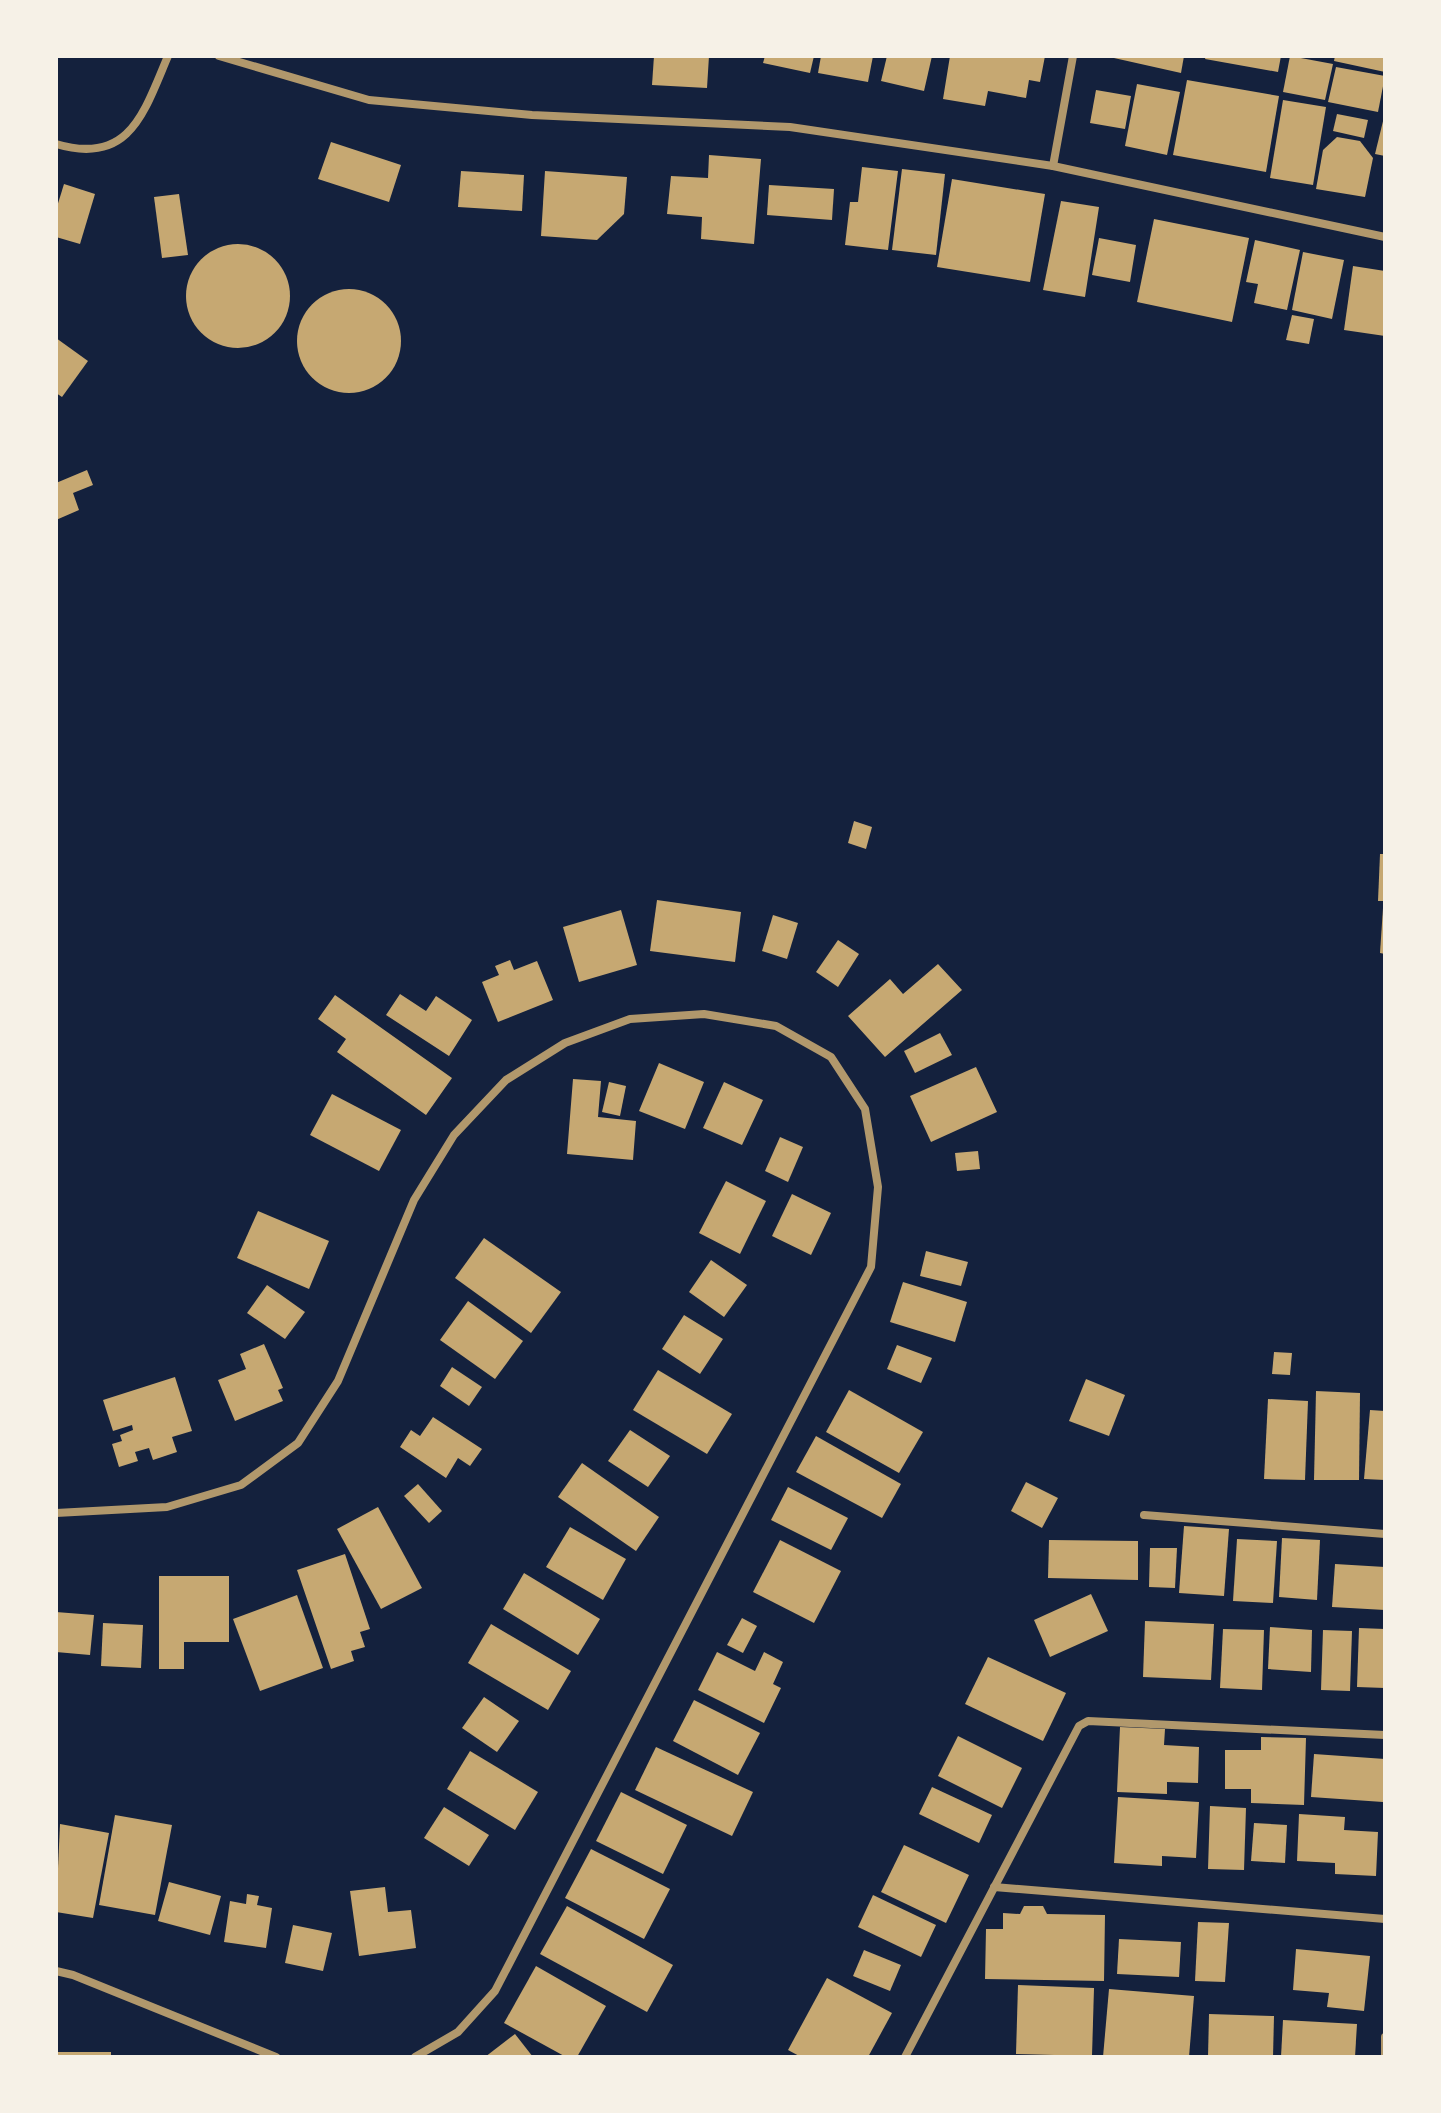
<svg xmlns="http://www.w3.org/2000/svg" width="1441" height="2113" font-family="'Archivo Narrow',sans-serif">
  <style>
    .building { fill: #c6a872 }
    .lines { fill: none; stroke-linecap: round; stroke-linejoin: round }
    .minor { stroke: #b1986c; stroke-width: 8 }
  </style>
  <rect width="100%" height="100%" fill="#14213d"/>
  <g class="building">
    <path d="M654,56H709L707,88L652,85Z"/>
    <path d="M765,56H814L810,73L763,63Z"/>
    <path d="M821,56H873L868,82L818,73Z"/>
    <path d="M887,56H932L924,91L881,81Z"/>
    <path d="M950,56H1045L1040,82L1029,80L1026,98L988,91L985,106L943,99Z"/>
    <path d="M1105,56H1184L1181,73Z"/>
    <path d="M1206,56H1281L1278,72L1205,59Z"/>
    <path d="M1290,56L1333,64L1325,100L1283,92Z"/>
    <path d="M1335,56H1385V72L1334,61Z"/>
    <path d="M1336,67L1385,76L1378,112L1328,102Z"/>
    <path d="M1187,80L1279,96L1266,172L1173,155Z"/>
    <path d="M1137,84L1180,92L1167,155L1125,146Z"/>
    <path d="M1096,90L1131,96L1125,129L1090,123Z"/>
    <path d="M1283,100L1326,107L1313,185L1270,178Z"/>
    <path d="M1385,113V156L1375,154Z"/>
    <path d="M1337,114L1368,120L1364,138L1333,131Z"/>
    <path d="M1337,137L1360,141L1373,158L1365,197L1316,189L1323,150Z"/>
    <path d="M331,142L401,165L389,202L318,179Z"/>
    <path d="M709,155L761,159L754,244L701,239L702,217L667,214L671,176L708,178Z"/>
    <path d="M862,167L898,171L888,250L845,245L850,202H858Z"/>
    <path d="M902,169L945,174L936,255L892,250Z"/>
    <path d="M461,171L524,175L522,211L458,207Z"/>
    <path d="M545,171L627,177L624,214L597,240L541,236Z"/>
    <path d="M952,179L1045,194L1030,282L937,267Z"/>
    <path d="M64,184L95,194L80,244L56,237V210Z"/>
    <path d="M769,185L834,189L832,220L767,215Z"/>
    <path d="M179,194L188,255L162,258L154,197Z"/>
    <path d="M1061,201L1099,207L1085,297L1043,290Z"/>
    <path d="M1154,219L1249,238L1232,322L1137,302Z"/>
    <path d="M1099,238L1136,245L1130,282L1092,275Z"/>
    <path d="M1255,240L1300,250L1287,310L1254,303L1258,284L1246,282Z"/>
    <circle cx="238" cy="296" r="52"/>
    <path d="M1303,252L1344,260L1332,319L1292,310Z"/>
    <path d="M1353,266L1385,271V336L1344,330Z"/>
    <circle cx="349" cy="341" r="52"/>
    <path d="M1292,315L1314,319L1309,344L1286,340Z"/>
    <path d="M56,338L88,361L62,397L56,393Z"/>
    <path d="M87,470L93,485L73,493L79,510L56,520V483Z"/>
    <path d="M854,821L872,827L866,849L848,843Z"/>
    <path d="M1380,854H1385V901H1378Z"/>
    <path d="M657,900L741,912L735,962L650,951Z"/>
    <path d="M1383,908H1385V954L1380,953Z"/>
    <path d="M621,910L637,965L579,982L563,927Z"/>
    <path d="M773,915L798,923L787,959L762,951Z"/>
    <path d="M838,940L859,954L838,987L816,972Z"/>
    <path d="M510,960L514,970L537,961L553,1000L498,1022L482,982L499,975L495,966Z"/>
    <path d="M938,964L962,990L885,1057L848,1016L890,979L903,994Z"/>
    <path d="M400,994L426,1011L436,996L472,1020L449,1056L386,1015Z"/>
    <path d="M335,995L452,1078L426,1115L337,1052L346,1039L318,1019Z"/>
    <path d="M940,1033L952,1055L915,1073L904,1051Z"/>
    <path d="M659,1063L704,1082L685,1129L639,1111Z"/>
    <path d="M976,1067L997,1112L931,1142L910,1096Z"/>
    <path d="M573,1079L601,1081L598,1117L636,1121L633,1160L567,1154Z"/>
    <path d="M609,1082L626,1086L620,1116L602,1112Z"/>
    <path d="M724,1082L763,1100L742,1145L703,1128Z"/>
    <path d="M332,1094L401,1130L379,1171L310,1135Z"/>
    <path d="M780,1137L803,1147L788,1182L765,1171Z"/>
    <path d="M978,1151L980,1169L957,1171L955,1153Z"/>
    <path d="M726,1181L766,1201L740,1254L699,1233Z"/>
    <path d="M792,1194L831,1213L811,1255L772,1236Z"/>
    <path d="M258,1211L329,1241L309,1289L237,1258Z"/>
    <path d="M484,1238L561,1292L531,1333L455,1278Z"/>
    <path d="M926,1251L968,1262L961,1286L920,1276Z"/>
    <path d="M711,1260L747,1285L724,1317L689,1292Z"/>
    <path d="M903,1282L967,1302L955,1342L890,1322Z"/>
    <path d="M267,1285L305,1312L285,1339L247,1313Z"/>
    <path d="M468,1301L523,1341L495,1379L440,1340Z"/>
    <path d="M684,1315L723,1339L700,1374L662,1349Z"/>
    <path d="M264,1344L283,1388L278,1390L283,1401L235,1421L218,1380L246,1369L240,1354Z"/>
    <path d="M897,1345L932,1358L921,1383L887,1369Z"/>
    <path d="M1274,1352L1292,1353L1290,1375L1272,1374Z"/>
    <path d="M452,1367L482,1387L469,1406L440,1386Z"/>
    <path d="M658,1370L732,1414L707,1454L633,1410Z"/>
    <path d="M175,1377L192,1431L172,1437L177,1452L153,1460L149,1448L135,1452L138,1461L119,1467L112,1444L122,1441L120,1435L133,1430L132,1425L113,1431L103,1400Z"/>
    <path d="M1086,1379L1125,1395L1109,1436L1069,1421Z"/>
    <path d="M849,1390L923,1432L899,1473L826,1432Z"/>
    <path d="M1316,1391L1360,1393L1359,1480H1314Z"/>
    <path d="M1268,1399L1308,1401L1305,1480L1264,1479Z"/>
    <path d="M1370,1410L1385,1411V1480L1364,1479Z"/>
    <path d="M433,1417L482,1449L470,1466L458,1458L446,1478L400,1447L411,1430L420,1436Z"/>
    <path d="M630,1430L670,1456L648,1487L608,1461Z"/>
    <path d="M816,1436L901,1484L882,1518L796,1472Z"/>
    <path d="M582,1463L659,1517L636,1551L558,1497Z"/>
    <path d="M1026,1482L1058,1498L1042,1528L1011,1511Z"/>
    <path d="M418,1484L442,1511L429,1523L404,1496Z"/>
    <path d="M788,1487L848,1518L831,1550L771,1520Z"/>
    <path d="M378,1507L422,1588L381,1609L337,1529Z"/>
    <path d="M1184,1526L1229,1529L1224,1596L1179,1593Z"/>
    <path d="M570,1527L626,1559L603,1600L546,1567Z"/>
    <path d="M1282,1538L1320,1540L1317,1600L1279,1597Z"/>
    <path d="M1237,1539L1277,1541L1273,1603L1233,1601Z"/>
    <path d="M780,1540L841,1571L814,1623L753,1592Z"/>
    <path d="M1049,1540L1138,1541V1580L1048,1578Z"/>
    <path d="M1150,1548H1177L1175,1588L1149,1587Z"/>
    <path d="M345,1554L370,1629L360,1632L365,1647L351,1651L354,1661L331,1669L297,1570Z"/>
    <path d="M1335,1564L1385,1567V1610L1332,1607Z"/>
    <path d="M524,1573L600,1619L578,1655L503,1609Z"/>
    <path d="M159,1576H229V1642H184V1669H159Z"/>
    <path d="M1091,1594L1108,1631L1050,1657L1034,1620Z"/>
    <path d="M297,1595L323,1668L260,1691L233,1619Z"/>
    <path d="M56,1612L94,1615L90,1655L56,1652Z"/>
    <path d="M742,1618L757,1626L743,1653L727,1645Z"/>
    <path d="M1145,1621L1214,1624L1211,1680L1143,1677Z"/>
    <path d="M103,1623L143,1625L141,1668L101,1666Z"/>
    <path d="M491,1624L571,1671L548,1710L468,1663Z"/>
    <path d="M1270,1627L1312,1630L1311,1672L1268,1669Z"/>
    <path d="M1359,1628L1385,1629V1688L1357,1687Z"/>
    <path d="M1223,1629L1264,1630L1262,1690L1220,1688Z"/>
    <path d="M1323,1630L1352,1631L1350,1691L1321,1690Z"/>
    <path d="M717,1652L755,1671L764,1652L783,1662L773,1684L781,1688L764,1723L698,1690Z"/>
    <path d="M988,1657L1066,1693L1043,1741L965,1704Z"/>
    <path d="M484,1697L519,1721L497,1752L462,1728Z"/>
    <path d="M694,1700L760,1733L738,1775L673,1741Z"/>
    <path d="M1120,1727L1165,1729L1164,1745L1199,1747L1198,1783L1167,1782V1794L1117,1792Z"/>
    <path d="M958,1736L1022,1768L1002,1808L938,1776Z"/>
    <path d="M1261,1737L1306,1738L1304,1805L1251,1803V1789H1225V1750H1261Z"/>
    <path d="M656,1747L753,1792L732,1836L635,1790Z"/>
    <path d="M470,1751L538,1792L515,1830L447,1789Z"/>
    <path d="M1314,1754L1385,1759L1383,1802L1311,1797Z"/>
    <path d="M932,1787L992,1815L979,1843L919,1814Z"/>
    <path d="M621,1792L687,1825L663,1874L596,1841Z"/>
    <path d="M1118,1797L1199,1802L1196,1858L1162,1856V1866L1114,1863Z"/>
    <path d="M1210,1806L1246,1808L1244,1870L1208,1869Z"/>
    <path d="M444,1807L489,1835L469,1866L424,1838Z"/>
    <path d="M1299,1814L1345,1817L1344,1830L1378,1832L1376,1876L1335,1874V1863L1297,1861Z"/>
    <path d="M115,1815L172,1825L155,1915L99,1905Z"/>
    <path d="M1254,1823L1287,1825L1285,1863L1251,1861Z"/>
    <path d="M60,1824L109,1833L93,1918L56,1912Z"/>
    <path d="M904,1845L969,1875L946,1923L881,1892Z"/>
    <path d="M591,1849L670,1889L644,1939L565,1898Z"/>
    <path d="M169,1882L221,1896L210,1935L158,1921Z"/>
    <path d="M385,1887L388,1912L411,1910L416,1948L359,1956L350,1891Z"/>
    <path d="M247,1894L259,1896L257,1905L272,1908L266,1948L224,1942L230,1901L246,1904Z"/>
    <path d="M873,1895L936,1925L921,1957L858,1927Z"/>
    <path d="M567,1906L673,1965L647,2012L540,1954Z"/>
    <path d="M1024,1906H1043L1047,1914L1105,1915L1104,1981L985,1979L986,1929H1003V1913L1020,1914Z"/>
    <path d="M1198,1922L1229,1923L1225,1982L1195,1981Z"/>
    <path d="M293,1925L332,1933L323,1971L285,1963Z"/>
    <path d="M1119,1939L1181,1942L1179,1977L1117,1974Z"/>
    <path d="M1296,1949L1370,1956L1364,2011L1327,2007L1329,1993L1293,1990Z"/>
    <path d="M864,1950L901,1965L890,1991L853,1976Z"/>
    <path d="M536,1966L606,2006L577,2057H566L504,2023Z"/>
    <path d="M827,1978L892,2013L868,2057H801L788,2050Z"/>
    <path d="M1018,1985L1094,1988L1092,2056L1016,2054Z"/>
    <path d="M1109,1989L1194,1996L1189,2057H1103Z"/>
    <path d="M1209,2014L1274,2016L1273,2057H1208Z"/>
    <path d="M1283,2020L1357,2024L1355,2057H1281Z"/>
    <path d="M515,2034L533,2057H485Z"/>
    <rect x="56" y="2052" width="55" height="5"/>
  </g>
  <g class="lines">
    <g class="minor">
      <path d="M219,56L369,100L532,115L790,127L1053,166L1385,237"/>
      <path d="M56,144C130,166 144,112 168,56"/>
      <path d="M1053,166L1073,56"/>
      <path d="M56,1513L167,1507L241,1485L298,1443L338,1381L414,1200L454,1135L506,1080L565,1043L630,1019L704,1014L776,1026L831,1057L865,1109L878,1187L871,1267L495,1991L458,2032L415,2057"/>
      <path d="M1144,1515L1385,1534"/>
      <path d="M994,1887L1385,1919"/>
      <path d="M56,1971L73,1975L276,2057"/>
      <path d="M905,2057L1079,1726L1088,1721L1385,1735"/>
      <path d="M1385,2057V2037"/>
    </g>
  </g>
  <rect width="1441" height="2113" fill="none" stroke="#f6f1e7" stroke-width="116"/>
</svg>
